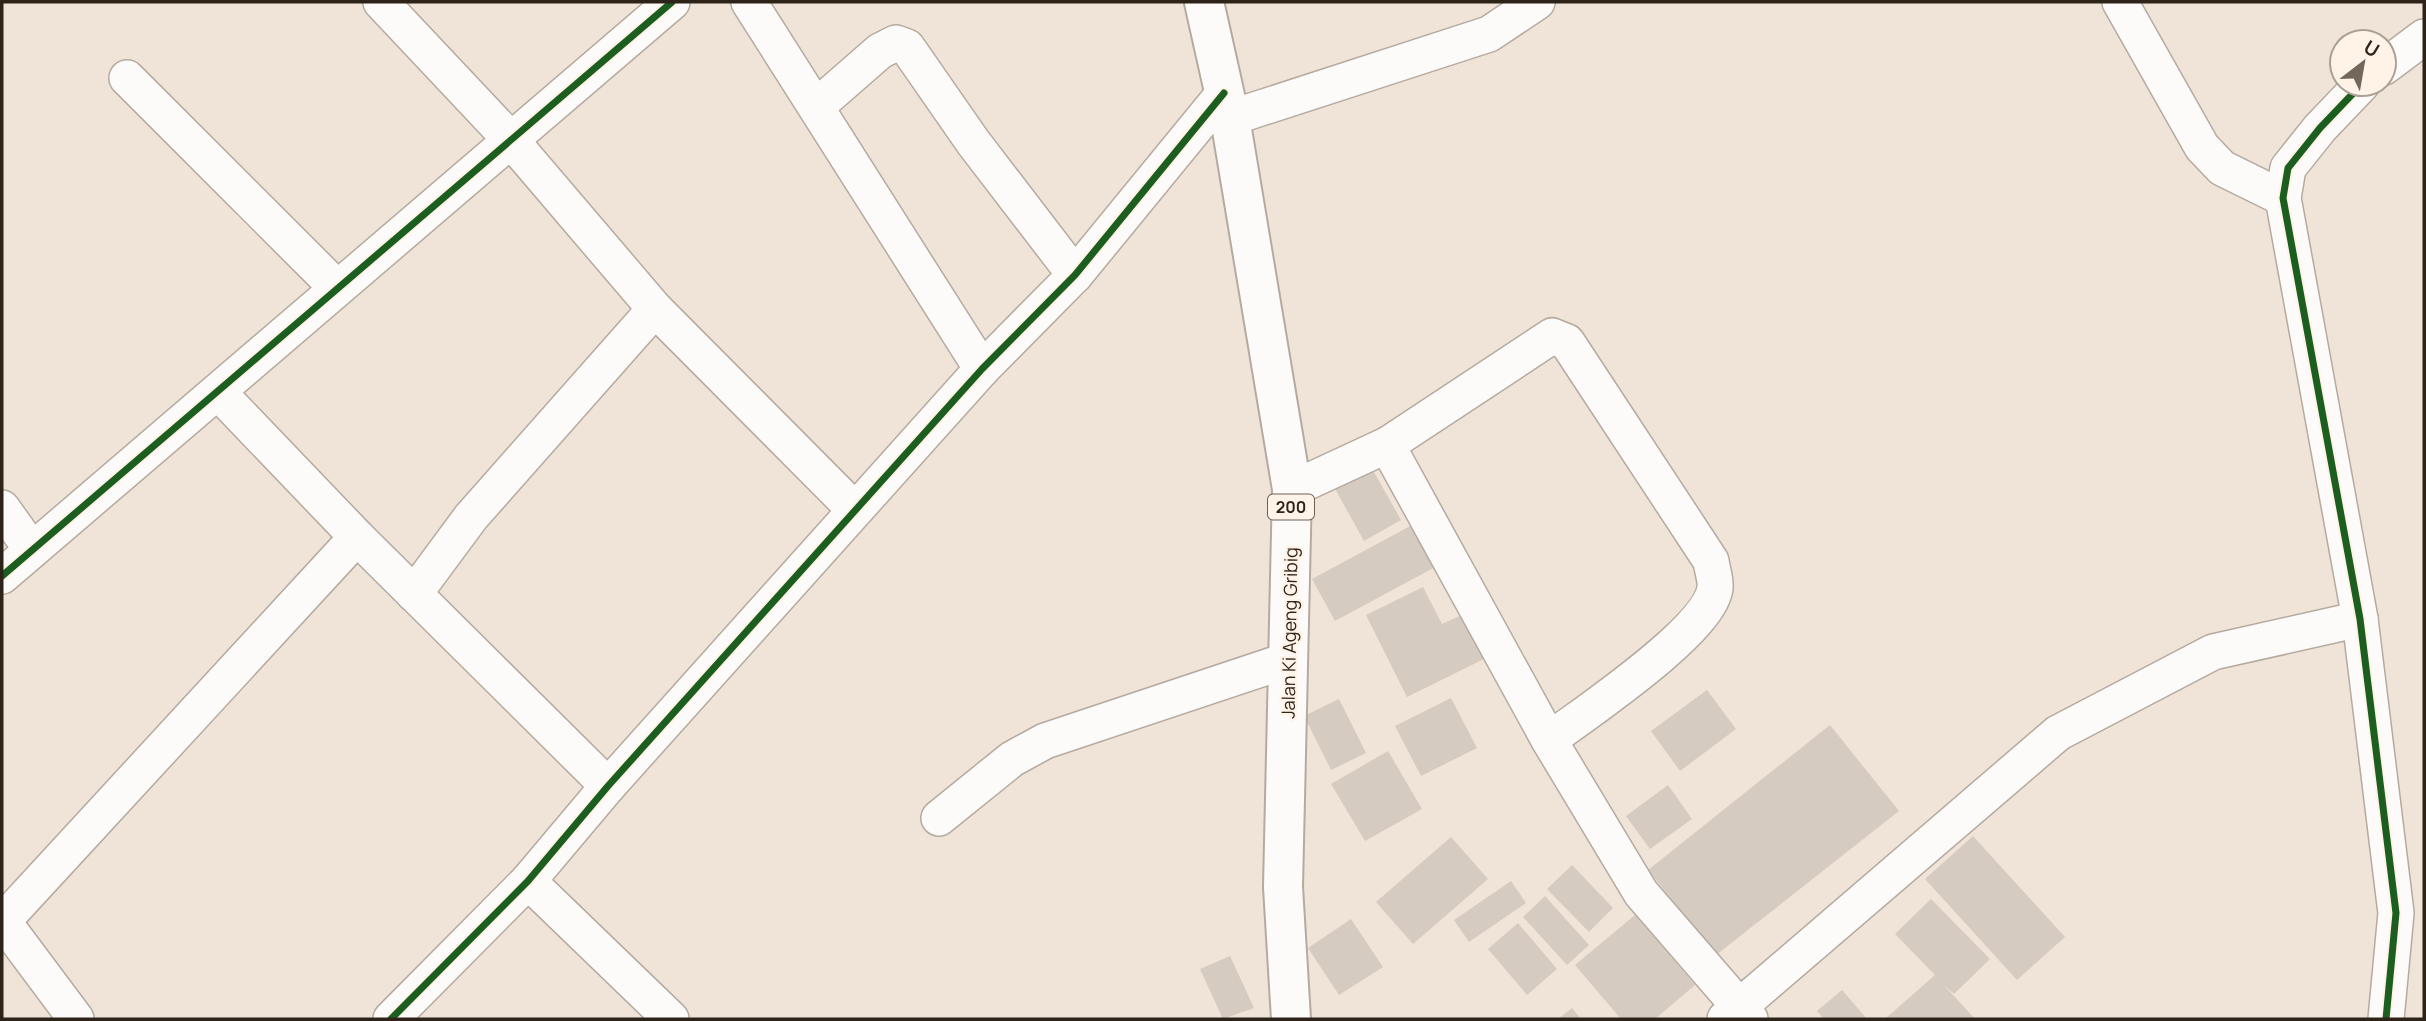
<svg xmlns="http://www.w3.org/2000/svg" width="2426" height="1021" font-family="Manrope,sans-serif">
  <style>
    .building { fill: #d5cbc0 }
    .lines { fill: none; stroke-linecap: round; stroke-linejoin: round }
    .street-casing { stroke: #b5aaa0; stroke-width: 38 }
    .primary-casing { stroke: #b5aaa0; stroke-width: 42 }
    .street { stroke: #fdfbf9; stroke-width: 35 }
    .primary { stroke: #fdfbf9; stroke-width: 38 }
    .cycleway-casing { stroke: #fff3e8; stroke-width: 11 }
    .cycleway { stroke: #1b5e20; stroke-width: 7 }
    .labels { text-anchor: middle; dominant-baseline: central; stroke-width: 5; stroke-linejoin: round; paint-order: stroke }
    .shield { fill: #fff3e8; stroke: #6c6156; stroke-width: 2 }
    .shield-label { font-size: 16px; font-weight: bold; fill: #2d2318 }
    .street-label { font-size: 18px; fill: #2d2318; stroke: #fff3e8 }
  </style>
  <rect width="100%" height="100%" fill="#f0e4d8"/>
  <g class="building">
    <path d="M1370,465L1401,520L1364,541L1333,485Z"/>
    <path d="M1414,524L1437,566L1335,621L1312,579Z"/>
    <path d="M1423,587L1442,624L1464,614L1486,658L1407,697L1366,615Z"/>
    <path d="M1707,690L1736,729L1680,771L1651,731Z"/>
    <path d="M1451,698L1477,748L1421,776L1395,726Z"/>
    <path d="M1339,699L1366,753L1331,770L1304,716Z"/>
    <path d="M1830,725L1899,811L1716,955L1648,870Z"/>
    <path d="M1388,751L1422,809L1365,841L1331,784Z"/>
    <path d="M1668,785L1692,819L1650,849L1626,816Z"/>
    <path d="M1973,836L2065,937L2017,980L1925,879Z"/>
    <path d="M1451,837L1488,879L1413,944L1376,902Z"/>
    <path d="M1572,865L1613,908L1589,932L1547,889Z"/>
    <path d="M1511,881L1526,903L1469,942L1454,920Z"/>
    <path d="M1545,896L1589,945L1567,965L1523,917Z"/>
    <path d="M1931,899L1990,959L1954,994L1943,984L1975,1019H1885L1935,975L1895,934Z"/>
    <path d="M1635,915L1695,985L1655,1019H1621L1575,965Z"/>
    <path d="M1351,919L1383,967L1339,995L1308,948Z"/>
    <path d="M1518,923L1557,969L1527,995L1488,949Z"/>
    <path d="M1230,956L1254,1008L1223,1019L1200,969Z"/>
    <path d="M1842,990L1867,1019H1824L1817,1011Z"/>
    <path d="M1572,1008L1581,1019H1558Z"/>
  </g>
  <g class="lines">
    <g class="street-casing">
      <g id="street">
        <path d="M381,2L510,139L655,309L855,510"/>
        <path d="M749,2L982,369"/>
        <path d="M2120,2L2202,147L2222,168L2283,198"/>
        <path d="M2384,67L2424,37"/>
        <path d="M127,78L337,288"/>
        <path d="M2362,84L2320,128L2288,168L2283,198L2360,619L2396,913L2386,1019"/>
        <path d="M817,106L880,51L896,43L907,47L973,142L1075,275"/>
        <path d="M1230,118L1489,34L1537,2"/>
        <path d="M218,392L357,537L608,786"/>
        <path d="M1387,445L1549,740L1641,893L1750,1019"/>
        <path d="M1292,489L1387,445L1552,336L1567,342L1711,561C1712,569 1716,580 1715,588C1710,630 1585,713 1549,740"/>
        <path d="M2,508L32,550"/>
        <path d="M2,576L672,2"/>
        <path d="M414,594L471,517L655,309"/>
        <path d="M939,818L1012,759L1045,741L1288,660"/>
        <path d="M528,881L671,1019"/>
        <path d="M2,920L76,1019"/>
        <path d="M3,921L357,537"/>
        <path d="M391,1019L528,881L608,786L982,369L1075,275L1224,93"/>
        <path d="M1725,1019L2058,733L2213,652L2360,619"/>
      </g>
    </g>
    <g class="primary-casing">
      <path id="primary" d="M1204,2L1230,118L1292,489L1283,887L1291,1019"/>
    </g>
    <use href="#street" class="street"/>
    <use href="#primary" class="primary"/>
    <g class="cycleway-casing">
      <g id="cycleway">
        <path d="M2362,84L2320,128L2288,168L2283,198L2360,619L2396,913L2386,1019"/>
        <path d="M2,576L672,2"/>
        <path d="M391,1019L528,881L608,786L982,369L1075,275L1224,93"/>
      </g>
    </g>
    <use href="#cycleway" class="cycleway"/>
  </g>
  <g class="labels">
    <rect class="shield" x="1268" y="494.5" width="46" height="25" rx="5"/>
    <g class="shield-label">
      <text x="1291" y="507">200</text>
    </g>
    <g class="street-label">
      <text transform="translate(1289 633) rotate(-89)">Jalan Ki Ageng Gribig</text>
    </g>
  </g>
  <rect width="2426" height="1021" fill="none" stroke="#2d2318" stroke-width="7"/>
  <g transform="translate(2363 63) rotate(31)"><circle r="33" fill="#fff3e8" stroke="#aba095" stroke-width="2"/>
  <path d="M0-5L12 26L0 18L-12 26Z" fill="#71675b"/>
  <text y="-10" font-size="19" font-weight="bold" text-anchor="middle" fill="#2d2318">U</text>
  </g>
</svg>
